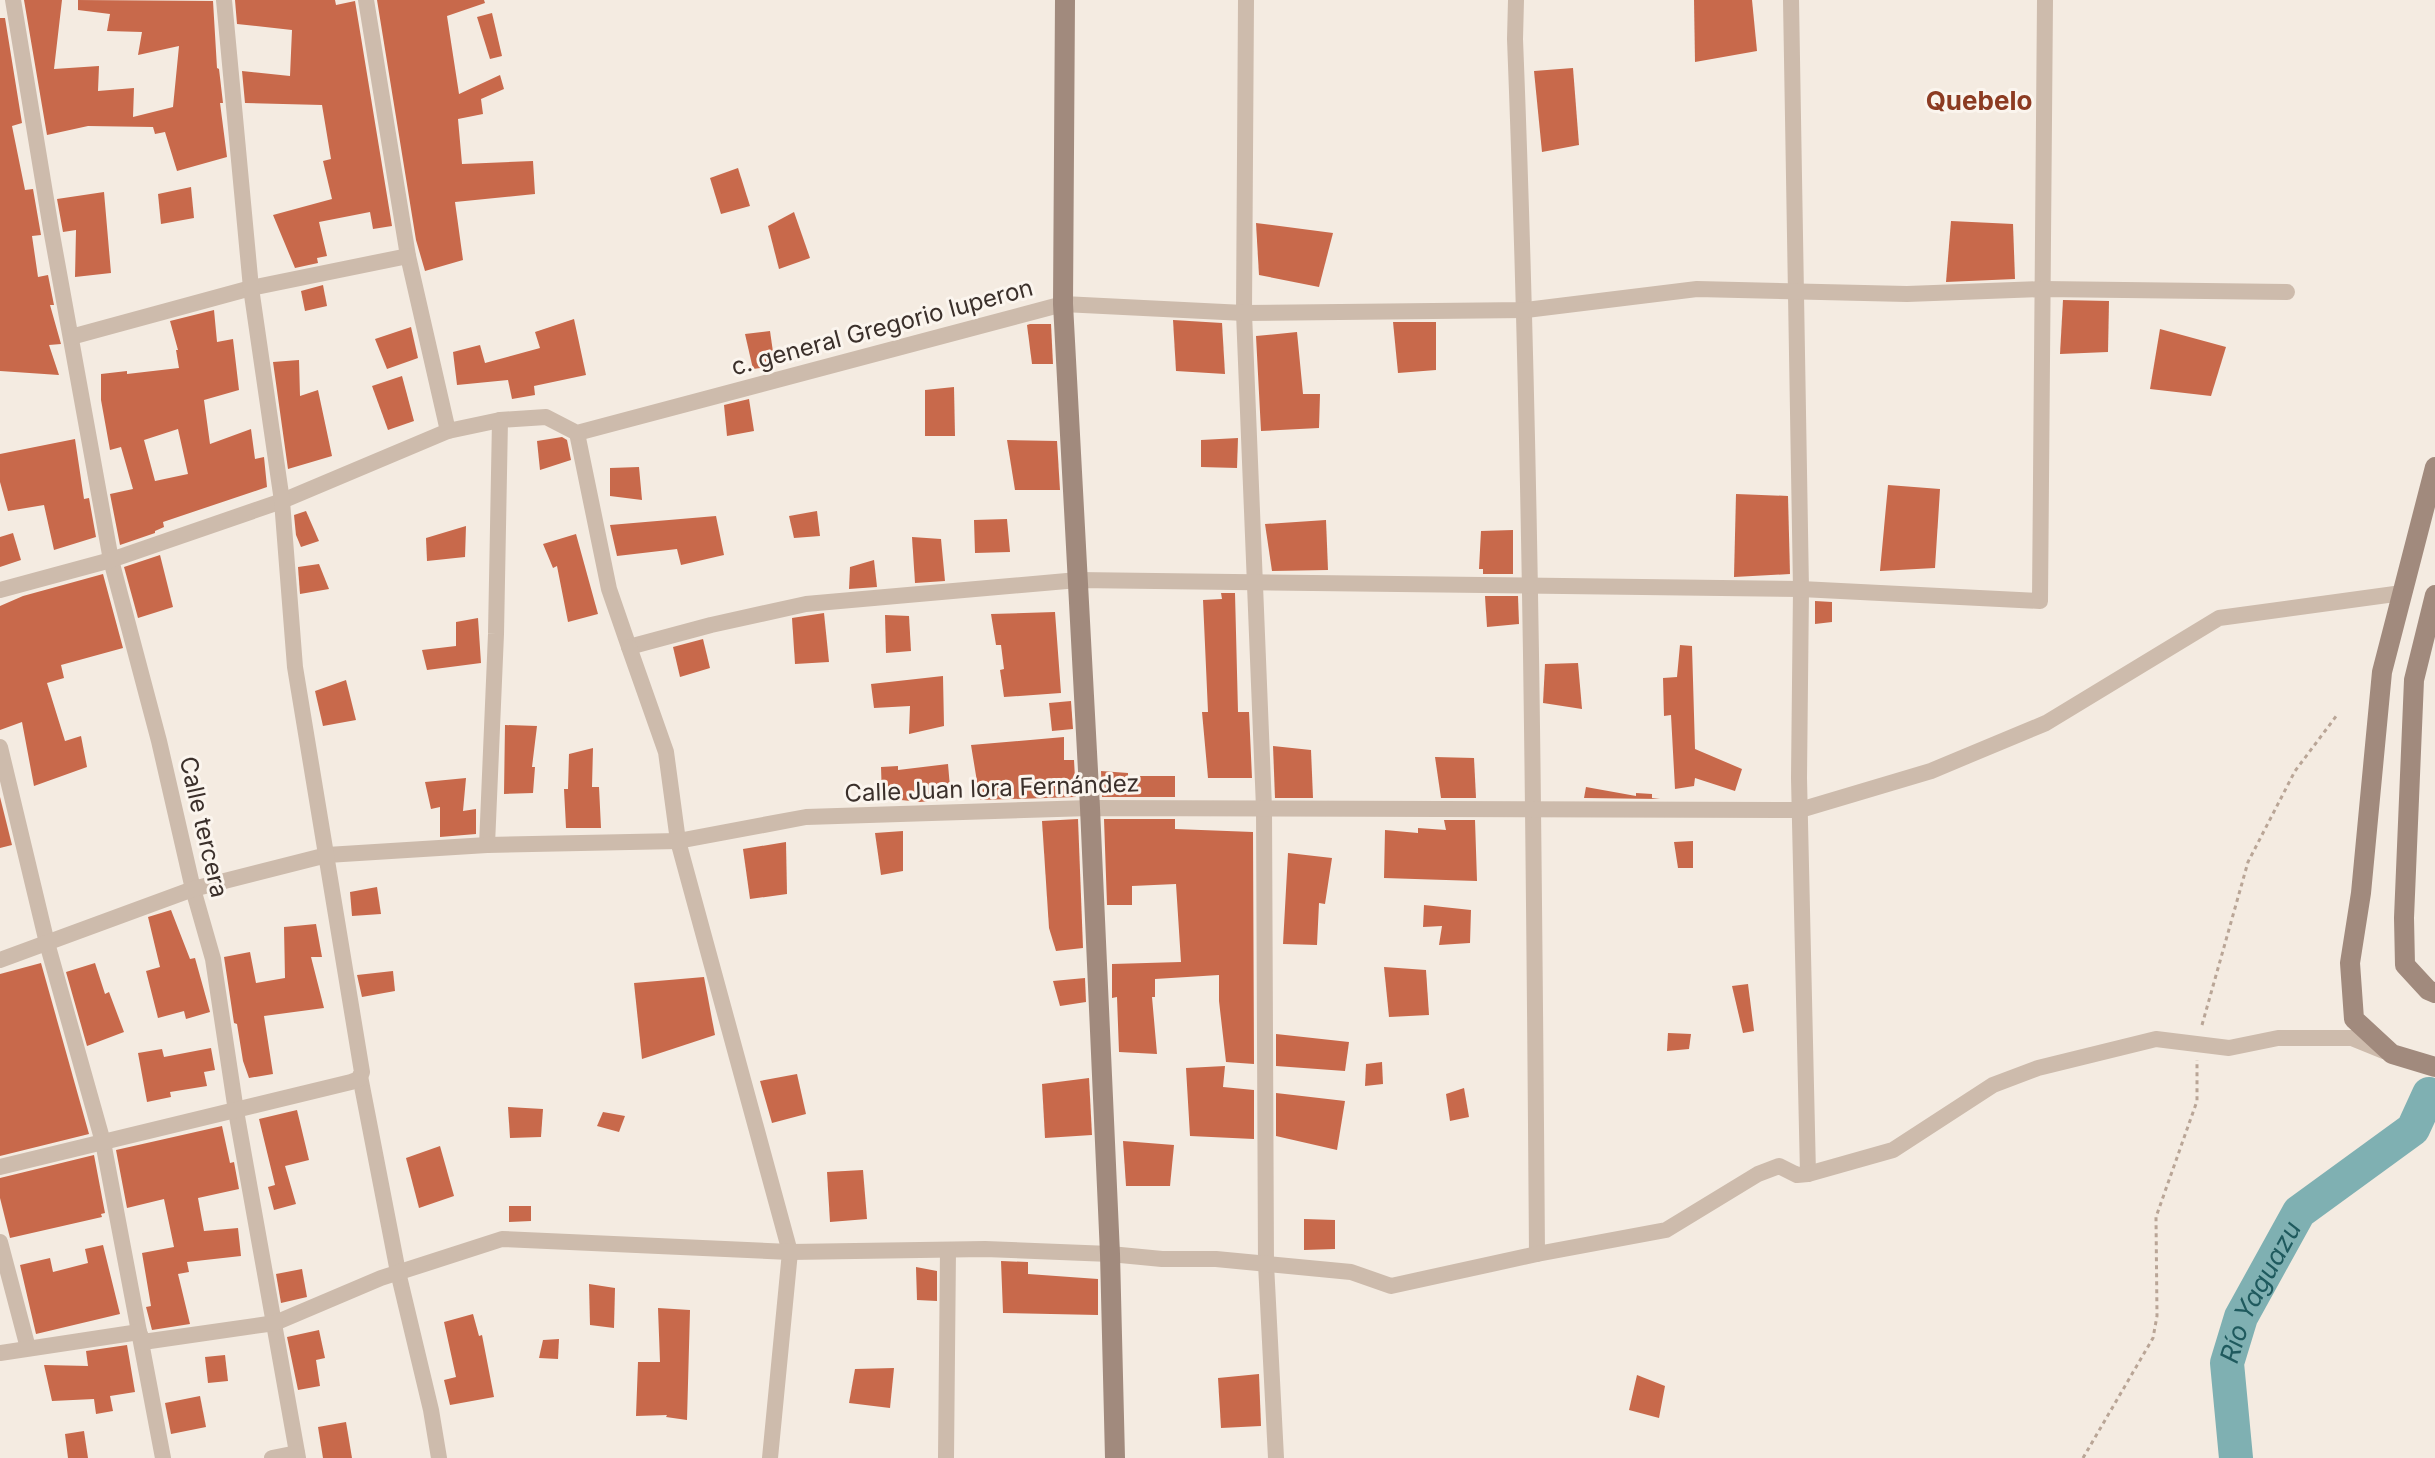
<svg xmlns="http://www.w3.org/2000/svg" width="2435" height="1458" font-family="Inter,sans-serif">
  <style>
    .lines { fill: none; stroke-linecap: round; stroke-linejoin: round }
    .river { stroke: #7fb0b2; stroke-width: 34 }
    .building { fill: #c8694b; fill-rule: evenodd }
    .path { stroke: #b9a596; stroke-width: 3; stroke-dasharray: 4 4; stroke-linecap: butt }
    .street { stroke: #cdbbac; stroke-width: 16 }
    .secondary { stroke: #a18a7d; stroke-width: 20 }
    .labels { text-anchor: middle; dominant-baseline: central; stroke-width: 6; stroke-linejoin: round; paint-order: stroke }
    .street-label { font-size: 24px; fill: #3b302b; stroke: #fbf5ee }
    .neighbourhood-label { font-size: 26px; font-weight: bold; fill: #8c3b22; stroke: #fbf5ee }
    .water-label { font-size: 26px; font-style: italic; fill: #1f5a5e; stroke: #fbf5ee }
  </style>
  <rect width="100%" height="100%" fill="#f4ebe1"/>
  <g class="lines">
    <path class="river" id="s1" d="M2236,1458L2227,1363L2241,1317L2299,1212L2413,1129L2429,1094"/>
  </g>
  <g class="building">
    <path d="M24,0H62L54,69L99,66L98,91L134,88L133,117L173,107L179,46L138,55L142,32L107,31L110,14L78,10V0L213,1L217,68L219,69L223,103H220L227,157L177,171L165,132L155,134L153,127L88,126L47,135Z"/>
    <path d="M235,0H335L336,5L355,1L392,226L373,229L370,212L319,222L327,256L317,258L318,263L295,268L273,215L332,199L323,161L331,159L322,105L245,103L242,71L290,76L292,30L237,24Z"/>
    <path d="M377,0H484L485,3L447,16L459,94L500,75L504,89L481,99L483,114L458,119L462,164L533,161L535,194L455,202L463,260L425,271L416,240Z"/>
    <path d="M1694,0H1752L1757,51L1695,62Z"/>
    <path d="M492,13L502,56L490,59L477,17Z"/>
    <path d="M0,18H5L22,123L12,126L25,190L33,189L41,235L32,236L38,277L48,275L54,305H50L61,344L49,345L59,375L0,371Z"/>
    <path d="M1573,68L1579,145L1542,152L1534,71Z"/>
    <path d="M738,168L750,206L721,214L710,178Z"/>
    <path d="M191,187L194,218L161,224L158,194Z"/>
    <path d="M104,192L111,273L75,277L76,230L63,232L57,199Z"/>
    <path d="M794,212L810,258L779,269L768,226Z"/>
    <path d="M1951,221L2013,224L2015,279L1946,282Z"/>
    <path d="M1256,223L1333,233L1319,287L1259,275Z"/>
    <path d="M323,285L327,306L305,311L301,291Z"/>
    <path d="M2063,300L2109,301L2108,352L2060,354Z"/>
    <path d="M214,310L217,342L233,339L239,390L204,400L210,444L251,429L255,459L264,457L267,487L163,522L164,527L155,531V533L120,545L110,494L133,489L121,447L110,450L101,400V374L127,371V374L179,368L176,350H178L170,321ZM178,429L188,474L155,481L144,440Z"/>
    <path d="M574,319L586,375L534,386L535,395L512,399L508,380L457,385L453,352L480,345L485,363L540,348L535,332Z"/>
    <path d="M1173,320L1222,323L1225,374L1176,371Z"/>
    <path d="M1393,322H1436V370L1398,373Z"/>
    <path d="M1030,324H1051L1053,364H1032L1027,325Z"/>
    <path d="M411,327L418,358L387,369L375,339Z"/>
    <path d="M2160,329L2226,347L2211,396L2150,389Z"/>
    <path d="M770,331L775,366L753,369L745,334Z"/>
    <path d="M1297,332L1303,394H1320L1319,428L1261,431L1256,336Z"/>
    <path d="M299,360L300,396L318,390L332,456L288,469L273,362Z"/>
    <path d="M402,376L414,421L388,430L372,386Z"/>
    <path d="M954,387L955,436H925V390Z"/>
    <path d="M749,399L754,431L727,436L724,405Z"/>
    <path d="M562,437L567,440L571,460L540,470L537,441Z"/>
    <path d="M1238,438L1237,468L1201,467V440Z"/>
    <path d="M75,439L84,499L89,498L96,537L54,550L44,505L8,511L0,482V454Z"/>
    <path d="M1007,440L1057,441L1060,490H1015Z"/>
    <path d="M639,467L642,500L610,496V468Z"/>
    <path d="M1888,485L1940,489L1935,568L1880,571Z"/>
    <path d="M1736,494L1788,496L1790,574L1734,577Z"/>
    <path d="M306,511L319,541L301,547L296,535L294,515Z"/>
    <path d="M817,511L820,536L794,538L789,516Z"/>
    <path d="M716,516L724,555L681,565L677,549L617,556L610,525Z"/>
    <path d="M1007,519L1010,552L975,553L974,520Z"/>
    <path d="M1326,520L1328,570L1272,571L1265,524Z"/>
    <path d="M466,526L465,557L427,561L426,538Z"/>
    <path d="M1513,530V574H1483V569H1479L1481,531Z"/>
    <path d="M13,533L21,560L0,567V537Z"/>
    <path d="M576,534L598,614L568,622L557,566L553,568L543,544Z"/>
    <path d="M912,537L941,539L945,581L915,583Z"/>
    <path d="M160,555L173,607L138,618L124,567Z"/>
    <path d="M874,560L877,587L849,589L850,567Z"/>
    <path d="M319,564L329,589L300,594L298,567Z"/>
    <path d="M103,574L123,648L61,665L64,678L47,683L65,741L81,736L87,767L34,786L22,722L0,730V606L23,596Z"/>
    <path d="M1221,593H1235L1238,712H1249L1252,778H1208L1202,712H1208L1203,600L1222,599Z"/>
    <path d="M1485,596H1518L1519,624L1487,627Z"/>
    <path d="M1815,601L1832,602V622L1815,624Z"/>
    <path d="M1055,612L1061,693L1004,697L1000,670L1004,669L1001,645H996L991,614Z"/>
    <path d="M824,613L829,662L795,664L792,618Z"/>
    <path d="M885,615L909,616L911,651L886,653Z"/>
    <path d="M478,618L481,663L427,670L422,650L456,646V622Z"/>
    <path d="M703,639L710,668L680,677L673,647Z"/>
    <path d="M1680,645L1692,646L1695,749L1742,769L1735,791L1695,778L1694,786L1675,789L1671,715L1664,716L1663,678L1677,677Z"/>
    <path d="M1578,663L1582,709L1543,703L1545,664Z"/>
    <path d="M943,676L944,726L909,734L910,706L874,708L871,684Z"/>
    <path d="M346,680L356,720L323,726L315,691Z"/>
    <path d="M1071,701L1073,729L1052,731L1049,703Z"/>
    <path d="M505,725L537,726L532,767H535L533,793L504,794Z"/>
    <path d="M1064,737V760H1074L1076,797L980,800L971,745Z"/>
    <path d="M1273,746L1311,750L1313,798H1275Z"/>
    <path d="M593,748L592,787H599L601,828H566L564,789H568L569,754Z"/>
    <path d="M1435,757L1474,758L1476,798H1441Z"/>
    <path d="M948,764L951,799L920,802L882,798L881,767L898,766V770Z"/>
    <path d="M1101,771L1128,773V776H1175V797H1102Z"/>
    <path d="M466,778L463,811L476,809V834L440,837V807L431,809L425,782Z"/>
    <path d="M1586,787L1636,796V793L1652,794V798L1660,799L1584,798Z"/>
    <path d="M0,797L12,845L0,848Z"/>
    <path d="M1078,819L1083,948L1056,951L1049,928L1042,821Z"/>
    <path d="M1104,819H1175V829L1253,832L1254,1064L1226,1062L1219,1001V975L1155,979V997H1152L1157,1054L1119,1052L1117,997L1112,998V964L1181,962L1176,884L1132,886V905H1107Z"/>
    <path d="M1444,820H1475L1477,881L1384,878L1385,830L1418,833V828L1446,830Z"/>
    <path d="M903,831V871L881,875L875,833Z"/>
    <path d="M1693,841V868H1678L1674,842Z"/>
    <path d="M786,842L787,894L750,899L743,849Z"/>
    <path d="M1288,853L1332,858L1325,904L1319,903L1317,945L1283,944Z"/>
    <path d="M377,887L381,914L352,916L350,892Z"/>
    <path d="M1424,905L1471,910L1470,943L1439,945L1442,926L1423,927Z"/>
    <path d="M171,910L190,959L195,958L210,1012L186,1019L184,1011L158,1018L146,971L160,967L148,917Z"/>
    <path d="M316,924L322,957H311L324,1008L264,1016L273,1074L249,1078L243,1061L237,1024L234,1023L224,957L250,952L256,983L285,978L284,927Z"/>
    <path d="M41,963L89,1134L0,1156V974Z"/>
    <path d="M95,963L105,994L109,992L124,1032L87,1046L66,972Z"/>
    <path d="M1384,967L1426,970L1429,1015L1389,1017Z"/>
    <path d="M393,971L395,991L362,997L357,975Z"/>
    <path d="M704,977L715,1035L642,1059L634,983Z"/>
    <path d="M1085,978L1086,1002L1060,1006L1053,981Z"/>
    <path d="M1748,984L1754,1031L1743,1033L1732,986Z"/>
    <path d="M1668,1033L1691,1034L1689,1049L1667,1051Z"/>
    <path d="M1276,1034L1349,1042L1345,1071L1276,1066Z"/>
    <path d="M211,1048L215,1070L204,1072L207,1086L170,1092L171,1097L147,1102L138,1053L162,1049L164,1057Z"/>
    <path d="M1382,1062L1383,1084L1365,1086L1366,1064Z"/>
    <path d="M1225,1066L1223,1087L1254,1090V1139L1190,1136L1186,1068Z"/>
    <path d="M797,1074L806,1114L772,1123L760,1081Z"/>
    <path d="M1089,1078L1092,1135L1045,1138L1042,1084Z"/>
    <path d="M1464,1088L1469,1117L1450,1121L1446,1094Z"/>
    <path d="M1276,1093L1345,1101L1337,1150L1276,1136Z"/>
    <path d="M508,1107L543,1109L541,1137L510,1138Z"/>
    <path d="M297,1110L309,1160L285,1166L296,1204L274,1210L268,1187L275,1185L259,1119Z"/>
    <path d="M603,1112L625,1116L619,1132L597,1126Z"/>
    <path d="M222,1126L230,1163L234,1162L239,1189L198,1198L204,1231L238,1228L241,1256L187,1262L189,1272L178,1274L190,1324L152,1330L146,1307L151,1306L142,1253L174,1247L164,1199L127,1208L116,1150Z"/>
    <path d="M1123,1141L1174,1145L1170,1186H1126Z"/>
    <path d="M440,1146L454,1196L419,1208L406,1158Z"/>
    <path d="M94,1155L105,1213L101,1214L102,1217L10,1238L0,1198V1178Z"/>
    <path d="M863,1170L867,1219L830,1222L827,1172Z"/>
    <path d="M509,1206H531V1221L509,1222Z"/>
    <path d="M1304,1219L1335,1220V1249L1304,1250Z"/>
    <path d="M103,1245L120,1314L36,1334L20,1265L50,1258L53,1272L88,1263L85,1249Z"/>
    <path d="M1001,1261L1028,1262V1274L1098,1279V1315L1003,1313Z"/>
    <path d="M916,1267L937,1271V1301L917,1300Z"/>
    <path d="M302,1269L307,1297L281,1303L276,1274Z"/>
    <path d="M589,1284L615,1288L614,1328L590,1325Z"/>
    <path d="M658,1308L690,1310L687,1420L666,1417L667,1415L636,1416L638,1362H660Z"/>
    <path d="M473,1314L479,1336L482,1335L494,1397L450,1405L444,1380L456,1377L444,1322Z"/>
    <path d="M319,1330L325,1358L316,1360L320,1386L298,1390L287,1337Z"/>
    <path d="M559,1339L558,1359L539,1358L543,1340Z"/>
    <path d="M127,1345L135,1392L110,1396L113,1411L96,1414L94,1399L52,1401L44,1365L88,1366L86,1351Z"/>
    <path d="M225,1355L228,1381L208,1383L205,1357Z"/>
    <path d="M894,1368L890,1408L849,1403L855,1369Z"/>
    <path d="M1259,1374L1261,1426L1221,1428L1218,1378Z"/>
    <path d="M1637,1375L1665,1386L1659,1418L1629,1410Z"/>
    <path d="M200,1396L206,1427L171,1434L165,1403Z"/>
    <path d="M346,1422L352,1458H323L318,1427Z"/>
    <path d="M84,1431L88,1458H68L65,1434Z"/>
  </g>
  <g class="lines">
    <g class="path">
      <path d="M2202,1025L2248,862L2295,771L2337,715"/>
      <path d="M2083,1458L2153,1338L2157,1316L2156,1217L2197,1101V1060"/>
    </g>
    <g class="street">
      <path d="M13,0L51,229L111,560L159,741L193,889L213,959L236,1111L298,1458"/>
      <path d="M366,0L408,256L448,431"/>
      <path d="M1246,0L1244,313L1264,808L1266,1264L1276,1458"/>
      <path d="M1516,0L1515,39C1531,444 1534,849 1537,1254"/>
      <path d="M1791,0L1801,589L1799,778L1808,1174"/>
      <path d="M71,337L251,288L408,256"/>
      <path d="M577,433L609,589L629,647L711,625L806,604L1078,580L1801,589L2040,601L2045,0"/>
      <path d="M0,590L111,560L282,501L448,431L500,420L546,417L577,433L1063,304L1244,313L1526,310L1697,289L1907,294L2043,289L2287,292"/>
      <path d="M629,647L666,752L678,841L790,1252L770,1458"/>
      <path d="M0,747L47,943L103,1142L163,1458"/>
      <path d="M487,845L496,634L500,420"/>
      <path d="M0,960L193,889L327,855L487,845L678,841L806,817L1090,808L1800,810L1931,771L2046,723L2219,618L2402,593"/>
      <path d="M360,1076L398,1272L431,1410L439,1458"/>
      <path d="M0,1167L351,1082L359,1079L362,1072L295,667L282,501L251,288L224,0"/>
      <path d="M0,1242L28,1348"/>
      <path d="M0,1353L139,1332L143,1342L275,1323L381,1278L502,1239L790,1252L985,1249L1110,1254L1162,1259H1216L1351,1272L1391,1286L1537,1254L1666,1230L1758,1174L1779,1166L1797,1175L1808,1174L1893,1150L1993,1085L2038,1068L2156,1039L2229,1048L2278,1038H2352L2384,1051"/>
      <path d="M272,1458L297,1453"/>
      <path d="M946,1458L948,1250"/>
    </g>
    <g class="secondary">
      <path d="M1065,0L1063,304L1090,808L1110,1254L1115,1458"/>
      <path d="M2435,467L2382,672L2361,893L2350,963L2354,1019L2392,1054L2435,1067"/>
      <path d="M2435,595L2414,680L2404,918L2405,965L2428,990L2435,993"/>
    </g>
  </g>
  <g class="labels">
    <g class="street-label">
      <text transform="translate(882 327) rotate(-15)">c. general Gregorio luperon</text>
      <text transform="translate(992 788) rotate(-2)">Calle Juan lora Fernández</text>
      <text transform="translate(204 827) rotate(77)">Calle tercera</text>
    </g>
    <g class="neighbourhood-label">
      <text x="1979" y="100">Quebelo</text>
    </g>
    <g class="water-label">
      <text stroke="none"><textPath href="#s1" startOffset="174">Río Yaguazu</textPath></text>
    </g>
  </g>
</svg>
